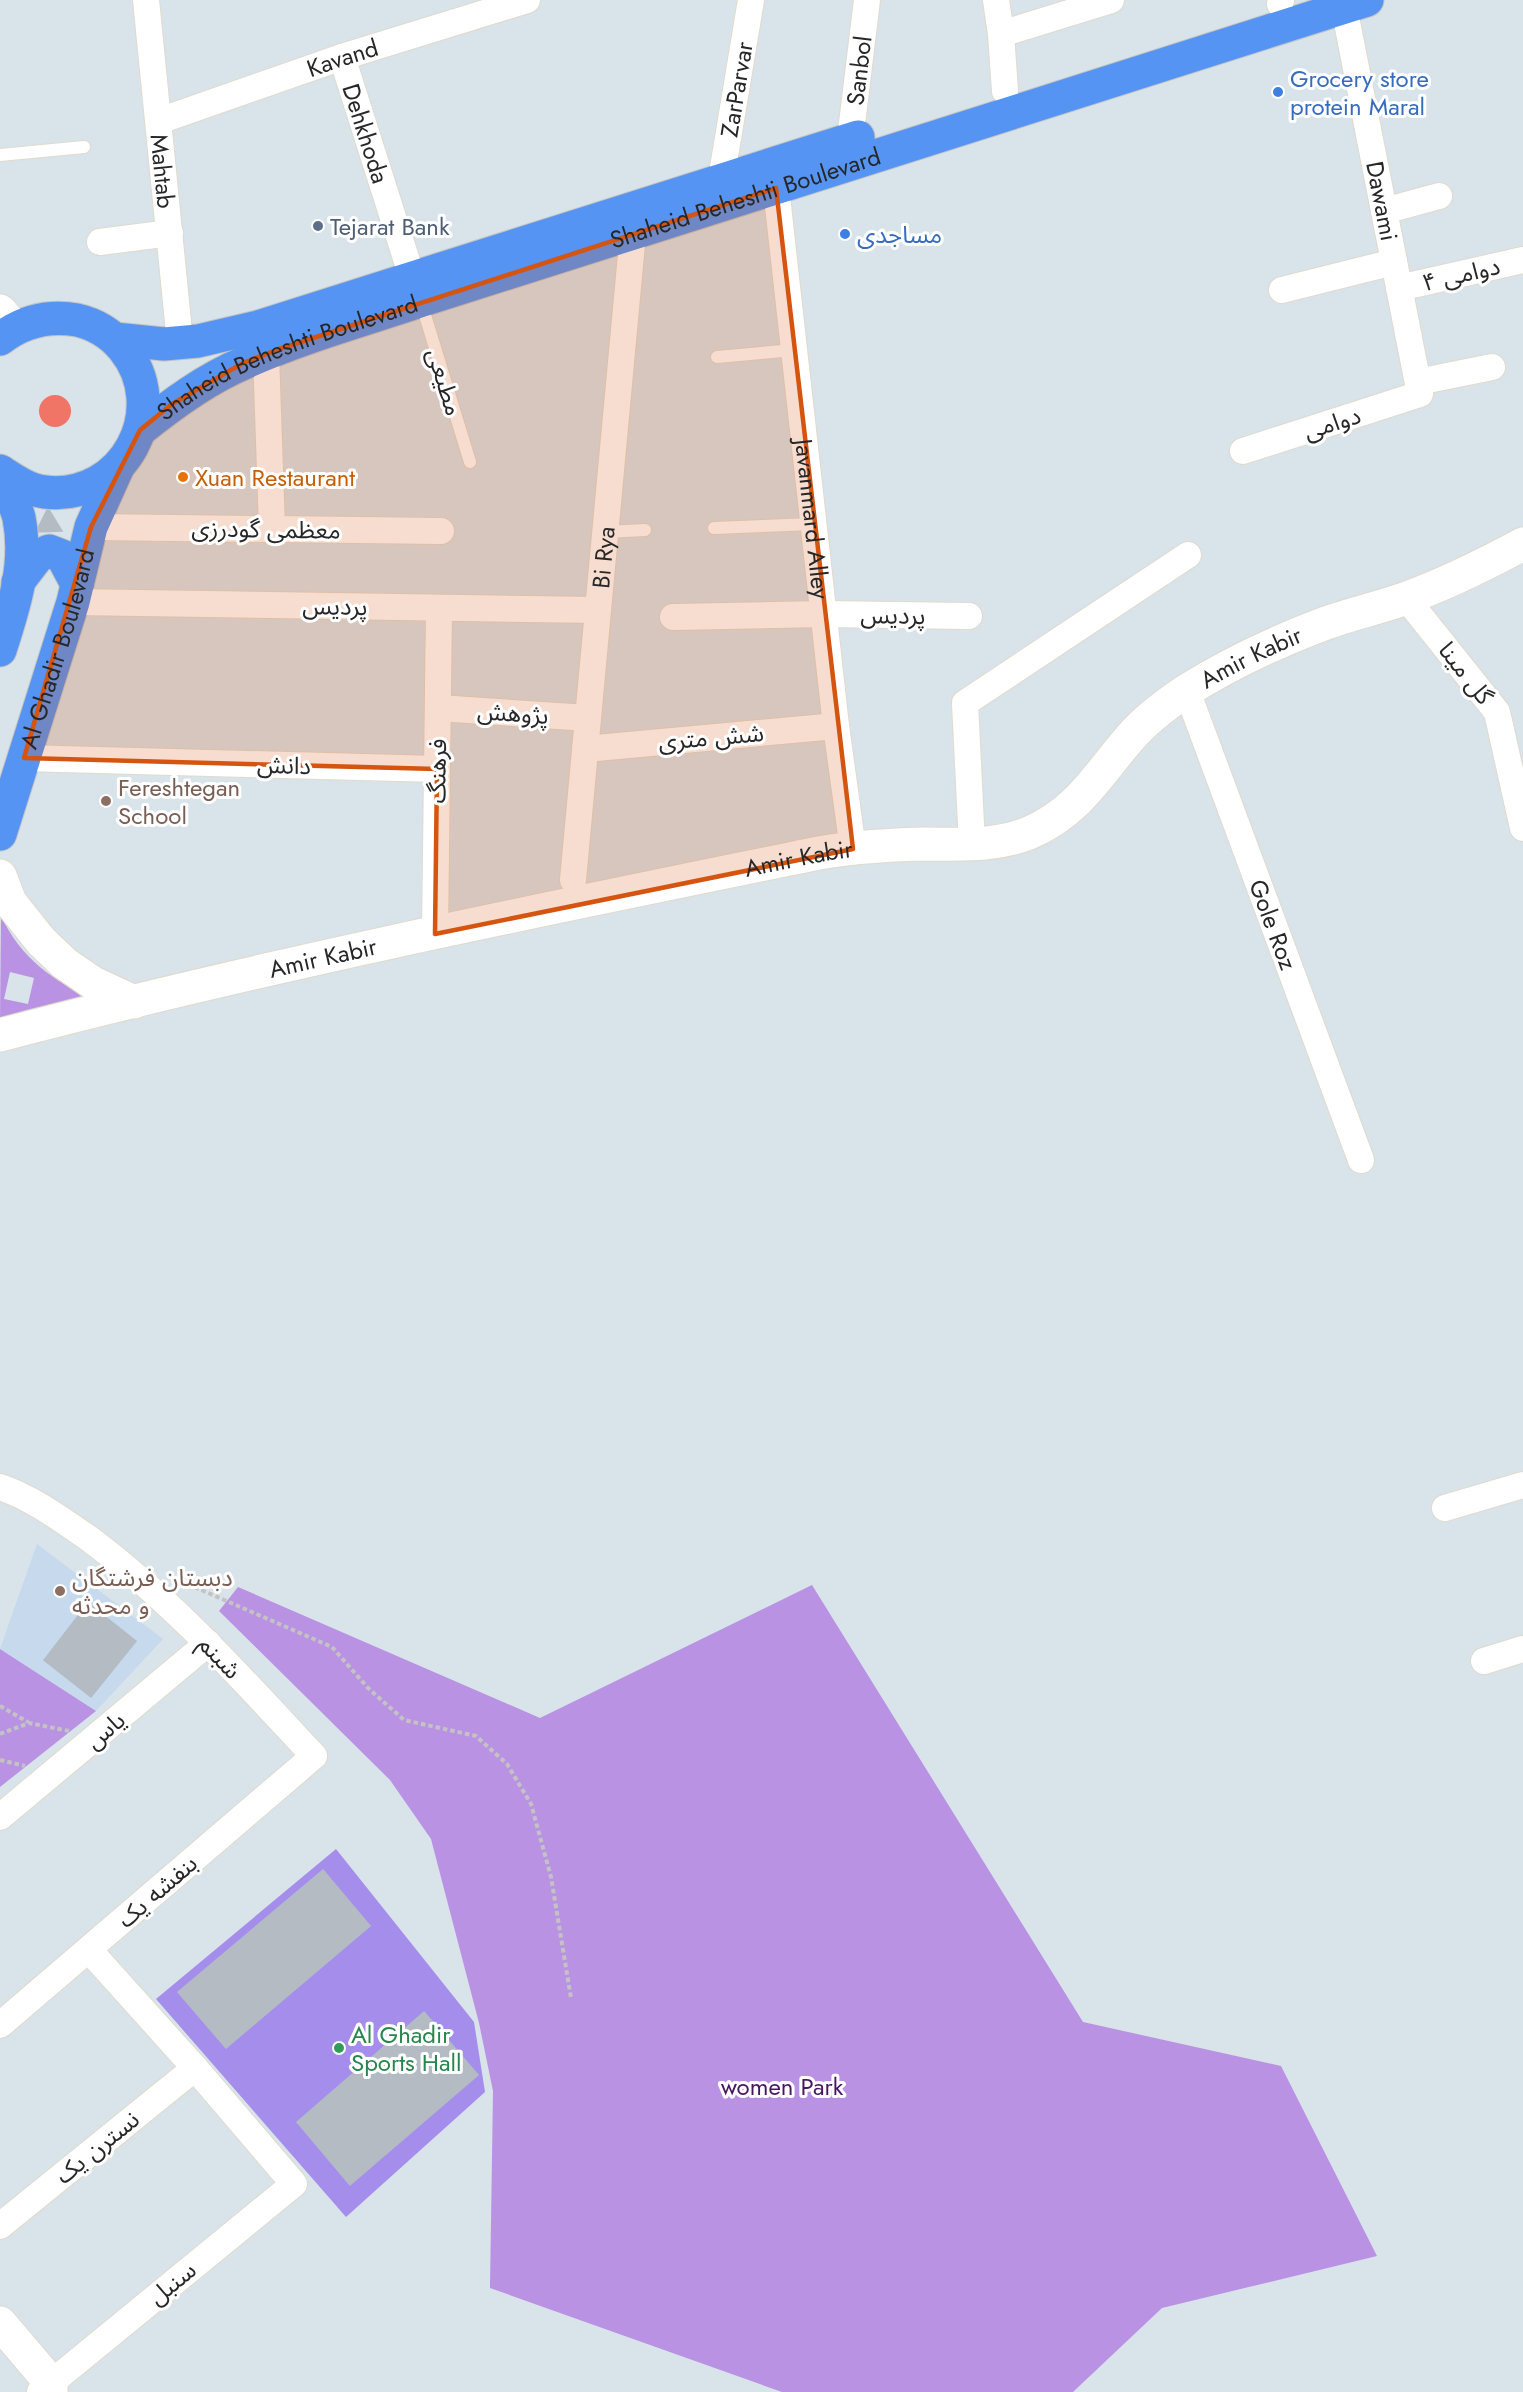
<svg xmlns="http://www.w3.org/2000/svg" width="1523" height="2392" font-family="Jost,'Noto Sans Arabic',sans-serif">
  <style>
    .education { fill: #c6d9ed }
    .green { fill: #ba92e3; fill-rule: evenodd }
    .pitch { fill: #a58deb }
    .water { fill: #f07567 }
    .building { fill: #b5bbc2; stroke: #b2bcc5; stroke-width: 1.5 }
    .lines { fill: none; stroke-linecap: round; stroke-linejoin: round }
    .lane-casing { stroke: #e1dacd; stroke-width: 14 }
    .street-casing { stroke: #e1dacd; stroke-width: 28 }
    .secondary-casing { stroke: #e1dacd; stroke-width: 35 }
    .primary-casing { stroke: #c3c3c3; stroke-width: 35 }
    .path { stroke: #c3c3c3; stroke-width: 4; stroke-dasharray: 4.5 3; stroke-linecap: butt }
    .lane { stroke: #fff; stroke-width: 12 }
    .street { stroke: #fff; stroke-width: 26 }
    .secondary { stroke: #fff; stroke-width: 33 }
    .primary { stroke: #5594f3; stroke-width: 33 }
    .marked { fill: #d5540f; fill-opacity: 0.2; stroke: #d5540f; stroke-width: 4.5; stroke-linejoin: round }
    .shop-dot { fill: #3f7fe0; stroke: #fff; stroke-width: 2 }
    .service-dot { fill: #5c6f8a; stroke: #fff; stroke-width: 2 }
    .food-dot { fill: #e8710a; stroke: #fff; stroke-width: 2 }
    .education-dot { fill: #8d6e63; stroke: #fff; stroke-width: 2 }
    .leisure-dot { fill: #2e9e5b; stroke: #fff; stroke-width: 2 }
    .labels { text-anchor: middle; dominant-baseline: central; stroke-width: 6; stroke-linejoin: round; paint-order: stroke }
    .street-label { font-size: 24px; fill: #272727; stroke: #fff }
    .shop-label { font-size: 24px; fill: #366cbe; stroke: #fff; text-anchor: start }
    .service-label { font-size: 24px; fill: #4e5e75; stroke: #fff; text-anchor: start }
    .food-label { font-size: 24px; fill: #c56008; stroke: #fff; text-anchor: start }
    .education-label { font-size: 24px; fill: #785e54; stroke: #fff; text-anchor: start }
    .leisure-label { font-size: 24px; fill: #27864d; stroke: #fff; text-anchor: start }
    .park-label { font-size: 24px; fill: #471764; stroke: #fff }
  </style>
  <rect width="100%" height="100%" fill="#d8e3ea"/>
  <path class="education" d="M37,1544L163,1639L96,1711L0,1649Z"/>
  <g class="green">
    <path d="M1,916C22,960 51,978 93,1000L0,1023ZM10,972L34,978L28,1004L4,999Z"/>
    <path d="M812,1585L1083,2022L1281,2066L1377,2256L1162,2308L1073,2392H782L490,2288L493,2091L479,2023L431,1839L390,1780L219,1611L238,1587L540,1718Z"/>
    <path d="M0,1649L96,1711L0,1787Z"/>
  </g>
  <path class="pitch" d="M336,1849L474,2022L485,2092L346,2217L156,1999Z"/>
  <circle class="water" cx="55" cy="411" r="16"/>
  <g class="building">
    <path d="M48,508L62,531L36,532Z"/>
    <path d="M88,1603L136,1641L91,1697L44,1660Z"/>
    <path d="M323,1870L370,1926L226,2048L178,1992Z"/>
    <path d="M424,2012L478,2075L350,2185L297,2122Z"/>
  </g>
  <g class="lines">
    <g class="lane-casing">
      <g id="lane">
        <path d="M0,155L84,147"/>
        <path d="M421,302L470,462"/>
        <path d="M717,357L793,350"/>
        <path d="M714,528L813,524"/>
        <path d="M605,532L645,530"/>
      </g>
    </g>
    <g class="street-casing">
      <g id="street">
        <path id="s1" d="M146,0L180,342"/>
        <path d="M996,0L1001,34L1005,91"/>
        <path d="M1280,4L1281,0"/>
        <path d="M1001,34L1111,0"/>
        <path id="s2" d="M342,57L412,277"/>
        <path id="s3" d="M159,121L342,57L527,0"/>
        <path id="s4" d="M850,140L867,0"/>
        <path id="s5" d="M721,180L751,0"/>
        <path id="s6" d="M776,188L836,726L853,849"/>
        <path d="M1384,211L1439,196"/>
        <path d="M100,242L170,233"/>
        <path d="M1399,288L1523,260"/>
        <path d="M1282,290L1394,262"/>
        <path d="M266,354L272,529"/>
        <path d="M1418,382L1492,367"/>
        <path d="M1243,451L1420,394L1344,7"/>
        <path d="M91,527L441,531"/>
        <path d="M1406,598L1497,712L1523,828"/>
        <path d="M73,602L598,610"/>
        <path d="M673,617L823,614L969,616"/>
        <path id="s7" d="M1187,691L1361,1160"/>
        <path d="M438,708L588,718"/>
        <path d="M585,749L836,726"/>
        <path d="M24,758L437,769"/>
        <path d="M972,845L965,703L1188,555"/>
        <path id="s8" d="M573,880L633,233"/>
        <path d="M435,934L439,608"/>
        <path d="M0,1487C32,1498 59,1518 87,1537C172,1600 242,1679 314,1756L0,2025"/>
        <path d="M1445,1508L1523,1485"/>
        <path d="M1484,1661L1523,1649"/>
        <path d="M0,1817L208,1643"/>
        <path d="M0,2226L195,2068"/>
        <path d="M40,2392L294,2184L195,2068L89,1950"/>
      </g>
    </g>
    <g class="secondary-casing">
      <g id="secondary">
        <path d="M0,311L15,328"/>
        <path d="M0,876L10,902L41,941L64,963L93,983L134,1002"/>
        <path id="s9" d="M0,1035C267,965 539,910 809,855C846,847 886,845 924,844C959,844 995,847 1029,833C1077,813 1097,776 1129,739C1145,720 1165,705 1186,691C1229,664 1278,641 1326,623C1351,614 1378,608 1404,599C1446,584 1484,565 1523,544"/>
        <path d="M0,2323L51,2383V2392"/>
      </g>
    </g>
    <g class="primary-casing">
      <g id="primary">
        <path d="M0,339C23,321 48,315 77,320C95,324 111,334 123,348C173,409 124,501 45,492C28,490 14,480 0,471"/>
        <path d="M115,339L164,344L198,341L258,327L858,137"/>
        <path id="s10" d="M140,430C172,404 206,379 244,363C303,336 371,318 432,297L1367,0"/>
        <path d="M0,475C6,489 16,504 19,518C28,564 14,607 0,650"/>
        <path d="M18,582L38,556L49,551L62,556L77,584"/>
        <path id="s11" d="M0,834L73,602L91,527L118,467"/>
      </g>
    </g>
    <g class="path">
      <path d="M174,1578L332,1647L368,1688L404,1720L476,1736L507,1764L531,1804L551,1877L571,1998"/>
      <path d="M0,1706L28,1722"/>
      <path d="M0,1734L29,1723L69,1731"/>
      <path d="M0,1760L25,1766"/>
    </g>
    <use href="#lane" class="lane"/>
    <use href="#street" class="street"/>
    <use href="#secondary" class="secondary"/>
    <use href="#primary" class="primary"/>
  </g>
  <path class="marked" d="M776,188L853,849L435,934L437,769L24,758L91,527L140,430L172,404L243,363L279,349Z"/>
  <g class="shop-dot">
    <circle cx="1278" cy="92" r="6"/>
    <circle cx="845" cy="234" r="6"/>
  </g>
  <circle class="service-dot" cx="318" cy="226" r="6"/>
  <circle class="food-dot" cx="183" cy="477" r="6"/>
  <g class="education-dot">
    <circle cx="106" cy="801" r="6"/>
    <circle cx="60" cy="1591" r="6"/>
  </g>
  <circle class="leisure-dot" cx="339" cy="2048" r="6"/>
  <g class="labels">
    <g class="street-label">
      <text stroke="none"><textPath href="#s3" startOffset="194">Kavand</textPath></text>
      <text stroke="none"><textPath href="#s4" startOffset="70">Sanbol</textPath></text>
      <text stroke="none"><textPath href="#s5" startOffset="92">ZarParvar</textPath></text>
      <text stroke="none"><textPath href="#s2" startOffset="80">Dehkhoda</textPath></text>
      <text stroke="none"><textPath href="#s1" startOffset="172">Mahtab</textPath></text>
      <text stroke="none"><textPath href="#s10" startOffset="652">Shaheid Beheshti Boulevard</textPath></text>
      <text transform="translate(1382 201) rotate(79)">Dawami</text>
      <text transform="translate(1461 274) rotate(-13)">دوامی ۴</text>
      <text stroke="none"><textPath href="#s10" startOffset="166">Shaheid Beheshti Boulevard</textPath></text>
      <text transform="translate(445 382) rotate(73)">مطیعی</text>
      <text transform="translate(1332 423) rotate(-18)">دوامی</text>
      <text stroke="none"><textPath href="#s6" startOffset="333">Javanmard Alley</textPath></text>
      <text transform="translate(266 529) rotate(1)">معظمی گودرزی</text>
      <text stroke="none"><textPath href="#s8" startOffset="324">Bi Rya</textPath></text>
      <text transform="translate(335 606) rotate(1)">پردیس</text>
      <text transform="translate(893 615) rotate(1)">پردیس</text>
      <text stroke="none"><textPath href="#s11" startOffset="194">Al Ghadir Boulevard</textPath></text>
      <text stroke="none"><textPath href="#s9" startOffset="1338">Amir Kabir</textPath></text>
      <text transform="translate(1466 673) rotate(52)">گل مینا</text>
      <text transform="translate(513 713) rotate(4)">پژوهش</text>
      <text transform="translate(711 737) rotate(-5)">شش متری</text>
      <text transform="translate(284 765) rotate(2)">دانش</text>
      <text transform="translate(437 771) rotate(-89)">فرهنگ</text>
      <text stroke="none"><textPath href="#s9" startOffset="818">Amir Kabir</textPath></text>
      <text stroke="none"><textPath href="#s7" startOffset="249">Gole Roz</textPath></text>
      <text stroke="none"><textPath href="#s9" startOffset="332">Amir Kabir</textPath></text>
      <text transform="translate(220 1657) rotate(46)">شبنم</text>
      <text transform="translate(105 1730) rotate(-40)">یاس</text>
      <text transform="translate(157 1891) rotate(-41)">بنفشه یک</text>
      <text transform="translate(97 2147) rotate(-39)">نسترن یک</text>
      <text transform="translate(172 2283) rotate(-39)">سنبل</text>
    </g>
    <g class="shop-label">
      <text x="1290" y="78">Grocery store<tspan x="1290" dy="28">protein Maral</tspan></text>
      <text x="857" y="234">مساجدی</text>
    </g>
    <g class="service-label">
      <text x="330" y="226">Tejarat Bank</text>
    </g>
    <g class="food-label">
      <text x="195" y="477">Xuan Restaurant</text>
    </g>
    <g class="education-label">
      <text x="118" y="787">Fereshtegan<tspan x="118" dy="28">School</tspan></text>
      <text x="72" y="1577">دبستان فرشتگان<tspan x="72" dy="28">و محدثه</tspan></text>
    </g>
    <g class="leisure-label">
      <text x="351" y="2034">Al Ghadir<tspan x="351" dy="28">Sports Hall</tspan></text>
    </g>
    <g class="park-label">
      <text x="782" y="2086">women Park</text>
    </g>
  </g>
</svg>
